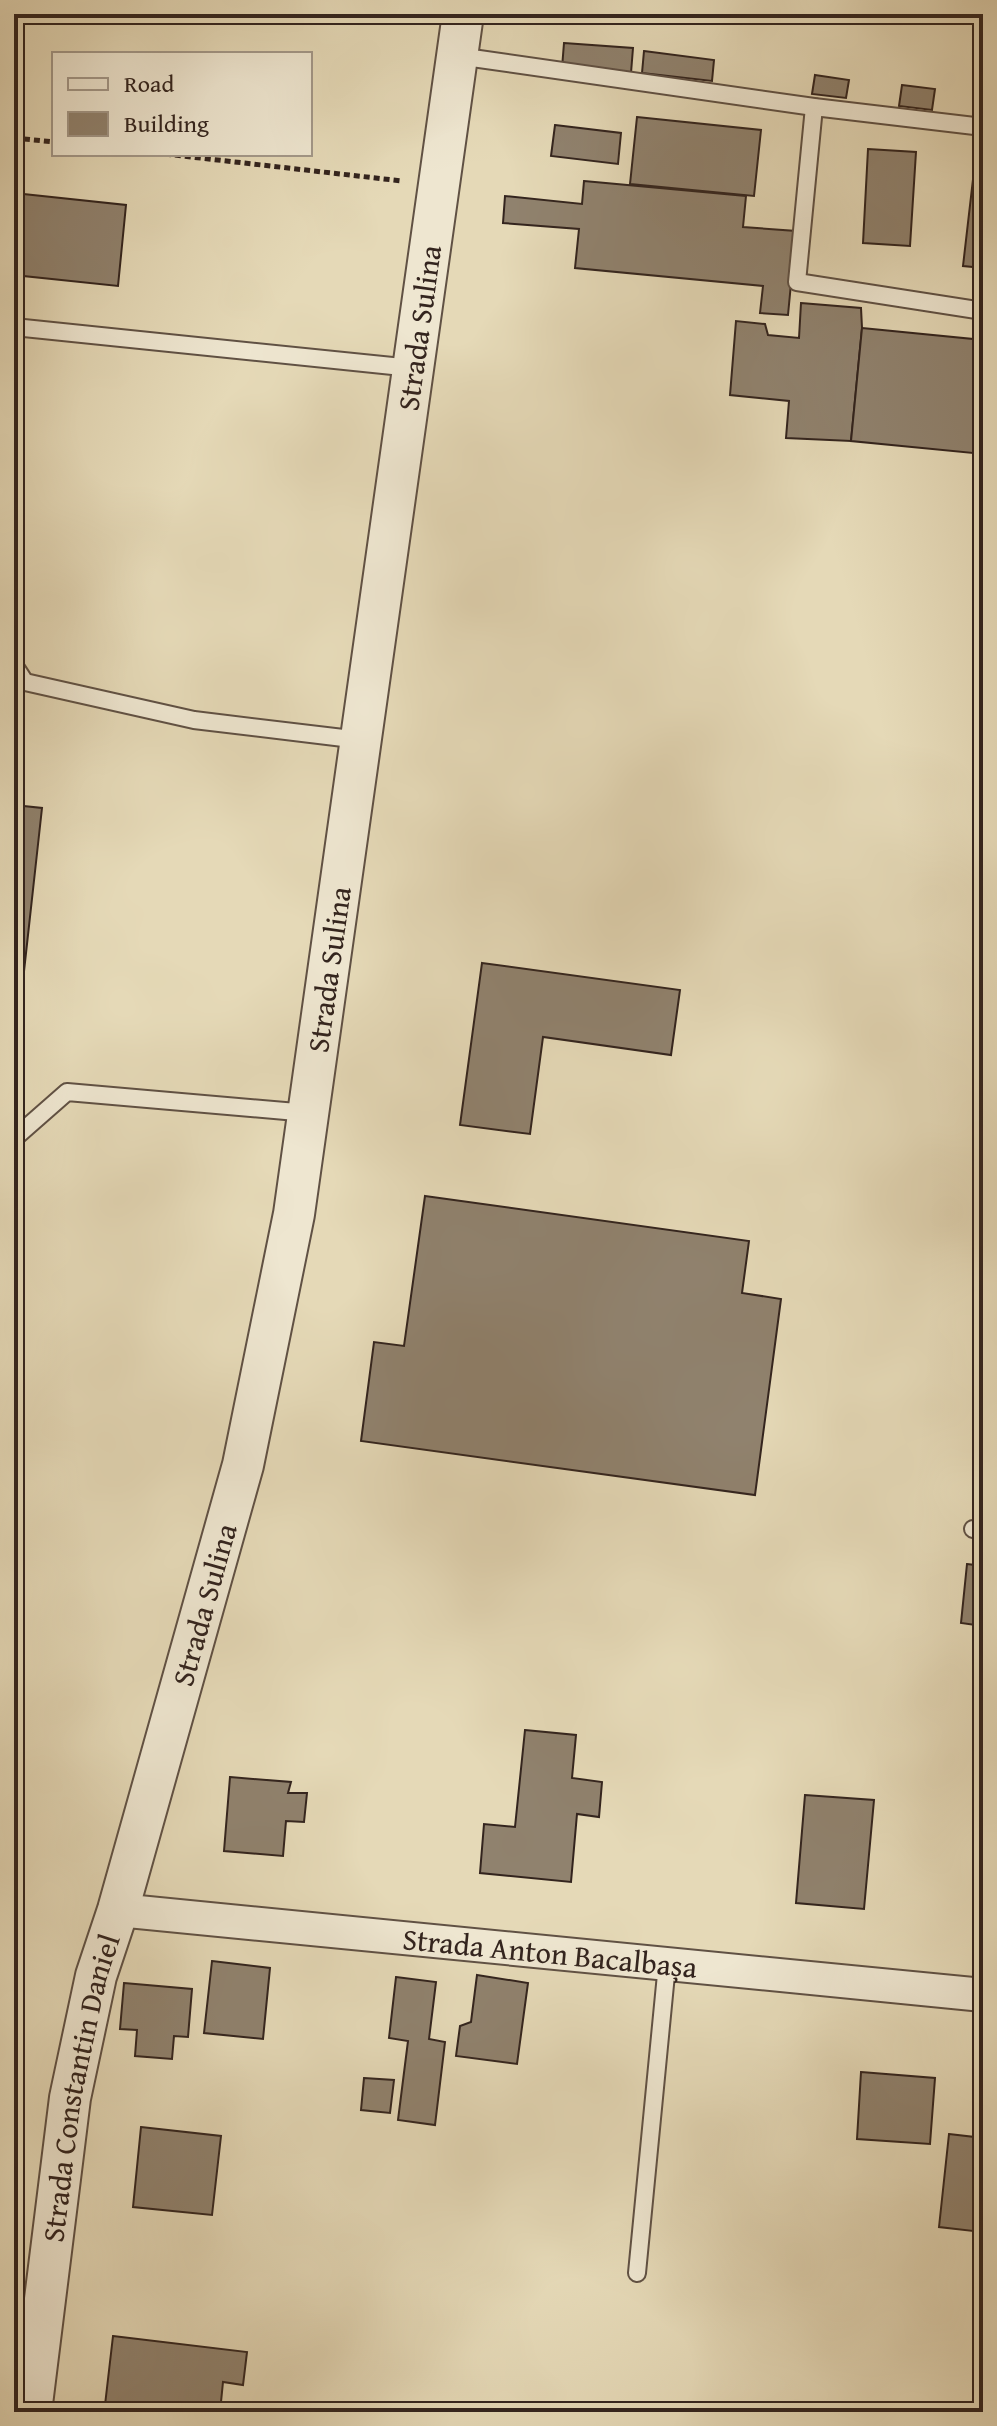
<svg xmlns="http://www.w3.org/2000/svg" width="997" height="2426" font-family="'Gentium Book Plus',serif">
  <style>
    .building { fill: #90826e; stroke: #33241e; stroke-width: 2 }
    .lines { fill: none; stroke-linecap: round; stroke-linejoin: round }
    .service-casing { stroke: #605144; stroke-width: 20 }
    .minor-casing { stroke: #605144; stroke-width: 36 }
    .tertiary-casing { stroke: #605144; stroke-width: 44 }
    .path { stroke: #33241e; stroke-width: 5; stroke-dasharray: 6 4; stroke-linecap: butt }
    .service { stroke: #eee6d0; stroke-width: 16 }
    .minor { stroke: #eee6d0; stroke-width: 32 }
    .tertiary { stroke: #eee6d0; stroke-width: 40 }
    .labels { text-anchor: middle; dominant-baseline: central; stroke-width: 6; stroke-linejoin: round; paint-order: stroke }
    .street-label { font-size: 30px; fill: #33241e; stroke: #eee6d0 }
  </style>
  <rect width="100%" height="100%" fill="#e5d9b7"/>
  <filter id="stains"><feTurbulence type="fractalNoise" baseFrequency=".0025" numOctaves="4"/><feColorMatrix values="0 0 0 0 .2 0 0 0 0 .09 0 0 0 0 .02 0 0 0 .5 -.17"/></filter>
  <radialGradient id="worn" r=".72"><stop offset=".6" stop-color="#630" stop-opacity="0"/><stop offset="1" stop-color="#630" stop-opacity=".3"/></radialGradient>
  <g class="building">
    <path d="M564,43L633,48L631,73L562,68Z"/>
    <path d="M644,51L714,60L712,81L642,73Z"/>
    <path d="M815,75L849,80L846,98L812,94Z"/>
    <path d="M902,85L935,89L932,110L899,106Z"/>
    <path d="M975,92L983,93V116L973,115Z"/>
    <path d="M637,117L761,130L754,196L630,184Z"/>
    <path d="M555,125L621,133L618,164L551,156Z"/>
    <path d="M868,149L916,152L910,246L863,243Z"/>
    <path d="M975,162L983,163V268L963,266Z"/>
    <path d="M584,181L746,196L743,227L796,231L788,315L760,313L763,286L575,268L579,229L503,223L505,196L582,204Z"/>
    <path d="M14,193L126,205L118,286L14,275Z"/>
    <path d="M801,303L861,308L862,328L851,441L786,438L789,401L730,395L736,321L765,324L768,335L799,338Z"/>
    <path d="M862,328L983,340V454L851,441Z"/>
    <path d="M14,805L42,808L14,1062Z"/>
    <path d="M482,963L680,990L671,1055L543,1037L530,1134L460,1125Z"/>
    <path d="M425,1196L749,1241L742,1293L781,1299L755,1495L361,1441L374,1342L404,1346Z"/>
    <path d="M967,1564L983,1566V1626L961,1623Z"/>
    <path d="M525,1730L576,1735L572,1778L602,1782L599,1817L577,1814L571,1882L480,1873L484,1824L515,1827Z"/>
    <path d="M230,1777L291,1782L288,1793H307L304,1822L286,1821L283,1856L224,1851Z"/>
    <path d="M805,1795L874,1800L864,1909L796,1903Z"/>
    <path d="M212,1961L270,1968L263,2039L204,2033Z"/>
    <path d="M477,1975L528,1983L517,2064L456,2056L460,2026L471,2022Z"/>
    <path d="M396,1977L436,1982L429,2039L445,2042L435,2125L398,2120L408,2041L389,2038Z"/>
    <path d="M124,1983L192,1989L188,2037L174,2036L172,2059L135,2056L137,2030L120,2029Z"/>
    <path d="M861,2072L935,2078L930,2144L857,2139Z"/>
    <path d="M364,2078L394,2080L390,2113L361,2110Z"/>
    <path d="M141,2127L221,2136L212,2215L133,2207Z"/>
    <path d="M949,2134L983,2138L973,2231L939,2227Z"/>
    <path d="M113,2336L247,2352L243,2385L223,2382L220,2412H164L105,2405Z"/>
  </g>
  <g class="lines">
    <g class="service-casing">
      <g id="service">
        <path d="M458,56L814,107L983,127"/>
        <path d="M814,107L797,282L983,311"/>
        <path d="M14,327L412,368"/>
        <path d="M14,665L25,682L194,720L360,740"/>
        <path d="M14,1134L18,1135L67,1092L308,1113"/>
        <path d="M973,1529L983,1530"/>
        <path d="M637,2273L667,1964"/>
      </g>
    </g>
    <g class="minor-casing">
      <g id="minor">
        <path id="s1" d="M118,1910L983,1995"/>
      </g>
    </g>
    <g class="tertiary-casing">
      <g id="tertiary">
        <path id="s2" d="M31,2412L70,2098L96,1976L118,1910L243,1465L294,1214L463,14"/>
      </g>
    </g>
    <g class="path">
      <path d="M14,138L54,142"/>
      <path d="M165,154L402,181"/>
    </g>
    <use href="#service" class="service"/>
    <use href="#minor" class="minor"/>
    <use href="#tertiary" class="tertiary"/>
  </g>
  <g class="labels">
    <g class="street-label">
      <text stroke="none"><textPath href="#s2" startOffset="2124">Strada Sulina</textPath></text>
      <text stroke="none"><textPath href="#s2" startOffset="1476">Strada Sulina</textPath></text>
      <text stroke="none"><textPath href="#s2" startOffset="828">Strada Sulina</textPath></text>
      <text stroke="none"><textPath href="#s1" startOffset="434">Strada Anton Bacalbașa</textPath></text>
      <text stroke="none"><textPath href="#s2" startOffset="328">Strada Constantin Daniel</textPath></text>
    </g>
  </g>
  <rect width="997" height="2426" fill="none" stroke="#e5d9b7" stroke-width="48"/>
  <rect x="16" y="16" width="965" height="2394" fill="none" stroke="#33241e" stroke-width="4"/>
  <rect x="24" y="24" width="949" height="2378" fill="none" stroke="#33241e" stroke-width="2"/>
  <rect x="52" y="52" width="260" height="104" fill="#eee6d0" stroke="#a39889" stroke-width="2"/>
  <rect x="68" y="78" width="40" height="12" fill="#eee6d0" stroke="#a39889" stroke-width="2"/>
  <text x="124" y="92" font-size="24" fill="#33241e">Road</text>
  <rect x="68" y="112" width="40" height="24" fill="#90826e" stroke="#a39889" stroke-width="2"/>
  <text x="124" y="132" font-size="24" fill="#33241e">Building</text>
  <rect width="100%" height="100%" filter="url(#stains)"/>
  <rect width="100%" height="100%" fill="url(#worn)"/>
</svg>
